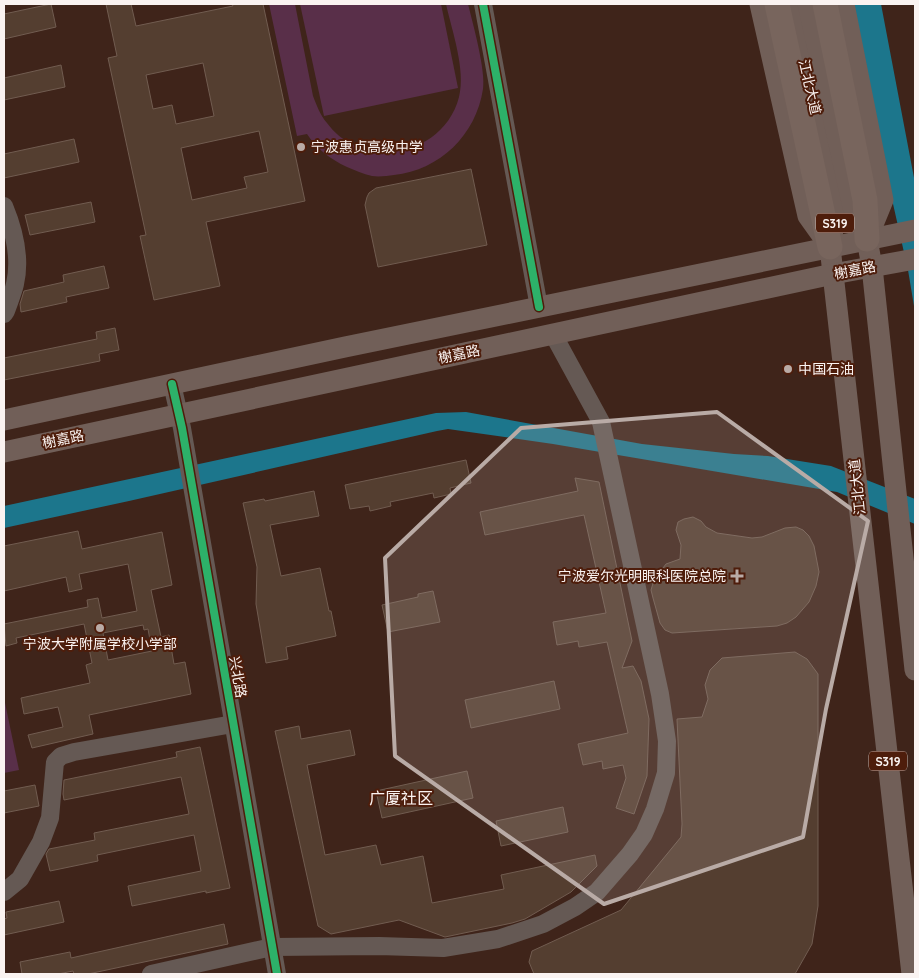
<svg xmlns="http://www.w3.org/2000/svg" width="919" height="978" font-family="Quicksand,'Noto Sans SC',sans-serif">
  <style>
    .green { fill: #592f49 }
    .water { fill: #1c768c }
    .building { fill: #543e30; stroke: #715c50; fill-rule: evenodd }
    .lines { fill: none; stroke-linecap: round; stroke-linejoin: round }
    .minor { stroke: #655954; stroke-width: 18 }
    .major { stroke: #715f58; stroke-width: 21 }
    .highway { stroke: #78655d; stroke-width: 25 }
    .cycleway-casing { stroke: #4e1d0b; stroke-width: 11 }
    .cycleway { stroke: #2db169; stroke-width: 8 }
    .marked { fill: #b9aba6; fill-opacity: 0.2; stroke: #b9aba6; stroke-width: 4; stroke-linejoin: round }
    .poi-dot { fill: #b9aba6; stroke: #4e1d0b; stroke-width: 2 }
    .labels { text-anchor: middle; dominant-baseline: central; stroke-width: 4; stroke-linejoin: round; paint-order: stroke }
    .shield { fill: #4e1d0b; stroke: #c6b3ac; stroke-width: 1 }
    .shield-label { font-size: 12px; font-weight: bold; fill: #faf3f1 }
    .street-label { font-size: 14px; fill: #faf3f1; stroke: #4e1d0b }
    .poi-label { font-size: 14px; fill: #faf3f1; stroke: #4e1d0b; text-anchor: start }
    .quarter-label { font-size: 16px; fill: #faf3f1; stroke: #4e1d0b }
  </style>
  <rect width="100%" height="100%" fill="#3f241a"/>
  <g class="green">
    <path d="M269,4H295L313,96C317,106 320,115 327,123C363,172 444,156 459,97C466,70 452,31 446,4H468C473,24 486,71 483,89C476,135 440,170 394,175C387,176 379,177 372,176C363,174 355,170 347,167C330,159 317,149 307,134L297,136Z"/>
    <path d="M300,4H441L458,88L324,116Z"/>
    <path d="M4,698L19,770L4,773Z"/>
  </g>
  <g class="water">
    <path d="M852,4H881L915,183V312L908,270L891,195Z"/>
    <path d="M466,412L642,444L734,454L768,456L831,466L915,499V524L837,492L553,444L448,429L437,431L129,501L4,528V506L436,413Z"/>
  </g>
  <g class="building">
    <path d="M51,4L56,27L4,39V14Z"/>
    <path d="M106,4H131L136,26L233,6L232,4H263L305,201L206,222L220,286L154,300L140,236L146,235L108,58L117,56ZM203,63L214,116L176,124L172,105L153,109L146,75ZM259,131L268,172L244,177L247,188L192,200L181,148Z"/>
    <path d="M61,65L65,87L4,100V78Z"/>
    <path d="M74,139L79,162L4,178V154Z"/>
    <path d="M471,169L487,245L378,267L365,205L367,197L369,193L376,188Z"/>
    <path d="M91,202L95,222L30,235L25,215Z"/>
    <path d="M104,266L109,288L66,297L67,302L21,312L20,304L24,291L64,282L63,275Z"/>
    <path d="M115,328L119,350L99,354L100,361L4,380V358L97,339L96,332Z"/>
    <path d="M466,460L471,483L450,488L451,494L434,498L433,493L390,502L391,506L370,511L369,506L350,509L345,485Z"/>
    <path d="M575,478L599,482L632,641L622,668L633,666L641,681L649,719L647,776L634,814L616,808L626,778L623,765L603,769L602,761L583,765L578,744L628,733L607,642L579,647L578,641L557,645L553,622L606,613L584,515L485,535L480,512L578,491Z"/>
    <path d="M314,491L319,516L270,525L281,576L320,568L329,611H331L336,636L286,647L288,659L266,663L256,604L257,567L243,503L264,499L265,501Z"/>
    <path d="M693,517L701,521L706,527L717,533L752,538L762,537L785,528L796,527L803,530L809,536L814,546L819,572L816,586L809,602L796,617L787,623L777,626L672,633L665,630L660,623L653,598L651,590L654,580L666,564L680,559L681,545L676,530L678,522L684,519Z"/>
    <path d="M78,531L82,549L162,532L172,585L151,590L161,637L169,635L174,664L185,662L191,694L89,715L93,734L32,748L28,735L63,727L58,707L24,714L21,698L90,683L86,665L92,663L84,624L16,638L17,643L6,646L4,624L88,607L87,600L98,598L102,618L137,611L128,564L79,574L82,589L69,592L66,577L4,591V546ZM143,625L144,630L148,629L152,651L108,660L103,633Z"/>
    <path d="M433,591L440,622L388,632L382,605L418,597V594Z"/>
    <path d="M795,652L807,659L818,674V906L812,944L795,974H534L529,962L532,951L621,910L681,837L682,824L677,719L702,717L708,699L705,685L710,670L722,658Z"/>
    <path d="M554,681L560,709L471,728L465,700Z"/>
    <path d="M299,726L301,739L350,730L355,755L307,765L325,855L376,845L381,865L423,856L432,903L504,889L501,875L595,855L597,866L571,892L525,919L512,923L445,937L399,920L331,934L318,926L275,731Z"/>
    <path d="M200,747L230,888L206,893V891L132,906L128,886L201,871L194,835L97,855L98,861L50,871L46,854L49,849L95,840L94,833L189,814L181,777L64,800L63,794L64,780L177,757L176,752Z"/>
    <path d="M467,771L473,798L382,818L376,791Z"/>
    <path d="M35,785L39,806L4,813V791Z"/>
    <path d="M563,807L568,832L501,846L496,821Z"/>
    <path d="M59,901L64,922L4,935V919L7,918L6,912Z"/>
    <path d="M224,924L228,944L88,974H74L73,971L58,974H22L20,962L70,952L71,958Z"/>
  </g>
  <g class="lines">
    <g class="minor">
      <path d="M483,4L539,307"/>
      <path d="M4,206C14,230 21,258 15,284C13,293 9,302 6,311L4,314"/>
      <path d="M172,384L182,428L277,974"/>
      <path d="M4,892L20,879L41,842L50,818L55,762L61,756L74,752L233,724"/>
      <path d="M151,974L272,947L379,946L443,948L498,939L543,924L575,907L597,892L630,854L644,834L655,809L666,773L667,741L660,694L601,422L553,334"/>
    </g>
    <g class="major">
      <path d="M760,4L808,216L828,244"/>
      <path d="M791,4L837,208L830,247L912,974"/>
      <path d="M808,4L853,207L867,239L872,267L915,670"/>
      <path d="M844,4L883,200L867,239"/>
      <path d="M4,420L345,347L915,230"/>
      <path d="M4,452L833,274L915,259"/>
    </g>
    <g class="highway">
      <path d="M777,4L830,247"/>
      <path d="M825,4L865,200L867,239"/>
    </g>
    <g class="cycleway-casing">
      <g id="cycleway">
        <path d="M483,4L539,307"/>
        <path d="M172,384L182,428L277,974"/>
      </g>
    </g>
    <use href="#cycleway" class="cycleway"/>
  </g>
  <path class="marked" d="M717,412L868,521L826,709L803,837L604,904L395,756L385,558L521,428Z"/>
  <g class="poi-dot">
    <circle cx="301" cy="147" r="5"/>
    <circle cx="788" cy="369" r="5"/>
    <path d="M734.5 568.5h5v5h5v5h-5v5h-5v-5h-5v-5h5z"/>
    <circle cx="100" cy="628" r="5"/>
  </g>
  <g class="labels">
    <g class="shield">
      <rect x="816" y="213.5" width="38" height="19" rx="4"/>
      <rect x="869" y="751.5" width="38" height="19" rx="4"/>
    </g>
    <g class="shield-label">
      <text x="835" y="223">S319</text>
      <text x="888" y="761">S319</text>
    </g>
    <g class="street-label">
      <text transform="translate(810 87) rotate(77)">江北大道</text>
      <text transform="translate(855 270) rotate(-11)">榭嘉路</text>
      <text transform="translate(459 354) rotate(-12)">榭嘉路</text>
      <text transform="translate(63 439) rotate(-12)">榭嘉路</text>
      <text transform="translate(857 487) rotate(-96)">江北大道</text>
      <text transform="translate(238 677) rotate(80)">兴北路</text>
    </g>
    <g class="poi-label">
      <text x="311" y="147">宁波惠贞高级中学</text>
      <text x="798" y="369">中国石油</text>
      <text x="726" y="576" text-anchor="end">宁波爱尔光明眼科医院总院</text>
      <text x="100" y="644" text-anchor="middle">宁波大学附属学校小学部</text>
    </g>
    <g class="quarter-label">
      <text x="401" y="798">广厦社区</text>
    </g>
  </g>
  <rect width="919" height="978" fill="none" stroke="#faf3f1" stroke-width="10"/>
</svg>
